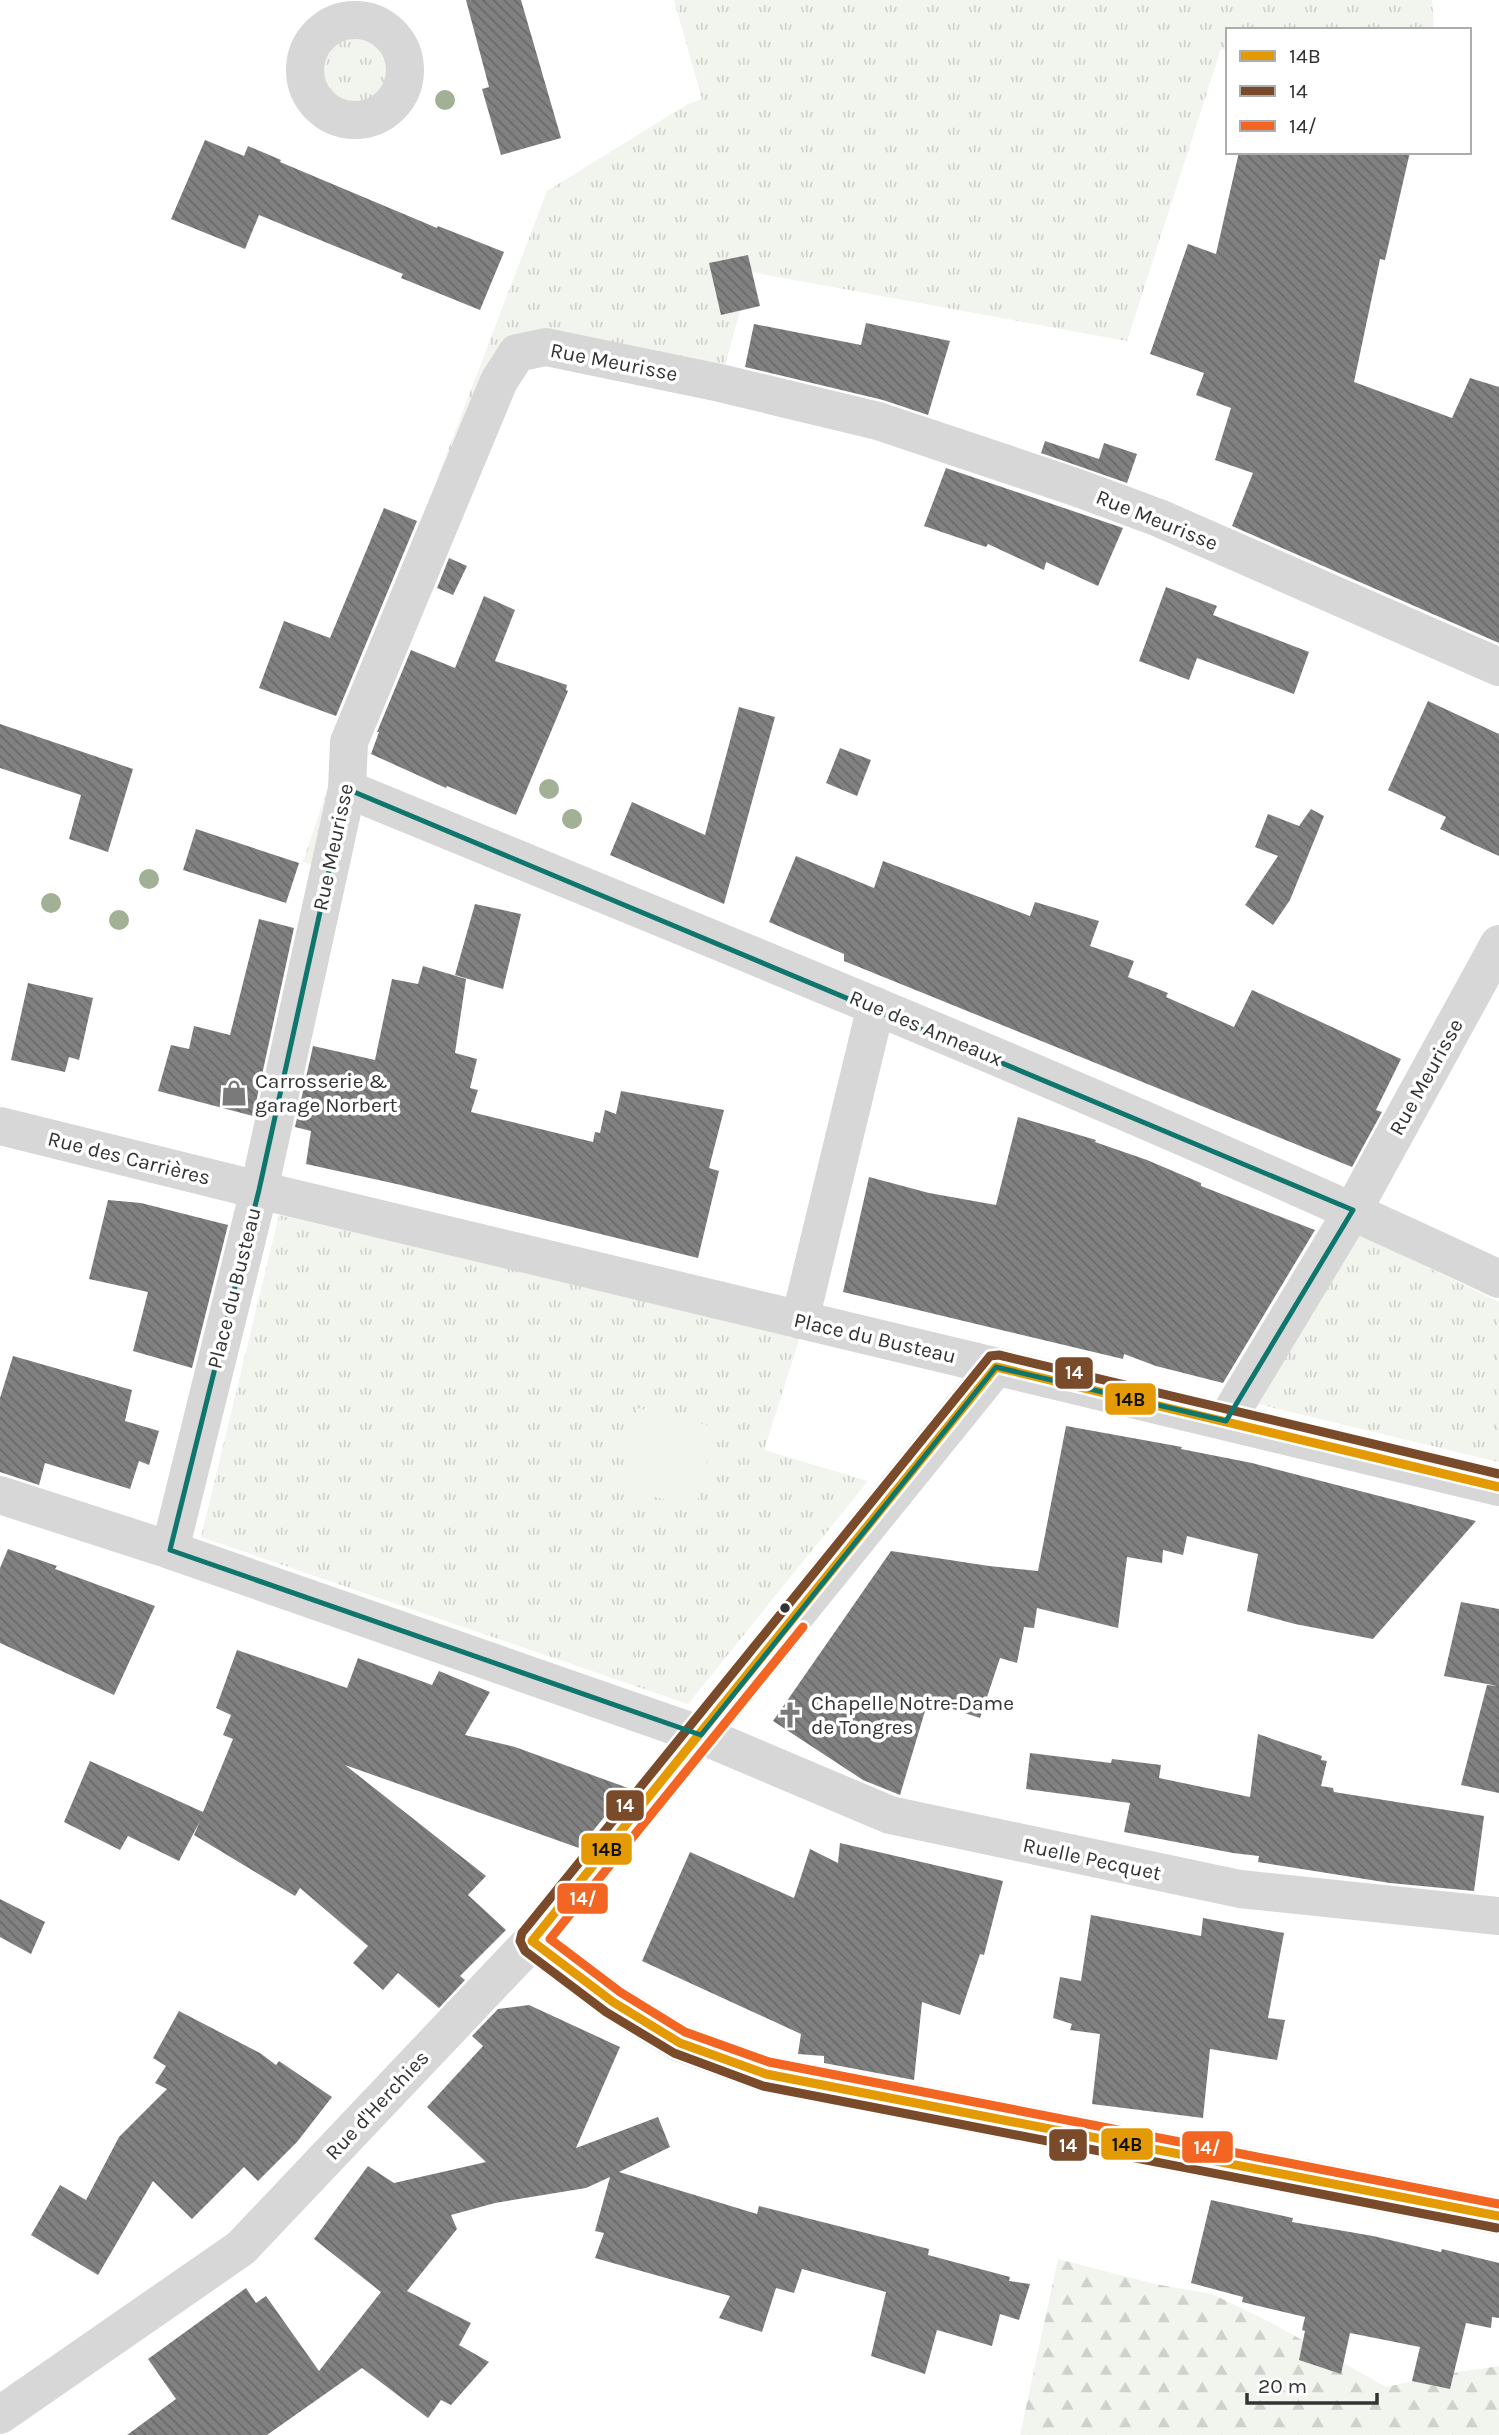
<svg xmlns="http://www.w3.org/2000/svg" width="1499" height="2435" font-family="Karla,sans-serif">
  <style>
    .grass { fill: url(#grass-tufts) }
    .forest { fill: url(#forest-firs) }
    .pitch { fill: #f1f5ed }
    .building { fill: url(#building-back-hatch) }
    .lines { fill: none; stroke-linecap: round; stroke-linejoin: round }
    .minor { stroke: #d7d7d7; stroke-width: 38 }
    .bus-1-casing { stroke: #fff; stroke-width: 14 }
    .bus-2-casing { stroke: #fff; stroke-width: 14 }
    .bus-3-casing { stroke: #fff; stroke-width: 14 }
    .bus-1 { stroke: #e39a05; stroke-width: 9 }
    .bus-2 { stroke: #7a4b2a; stroke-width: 9 }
    .bus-3 { stroke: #f26522; stroke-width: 9 }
    .tree { fill: #a2b095 }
    .marked { fill: none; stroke: #0f766e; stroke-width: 5; stroke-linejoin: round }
    .bus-dot { fill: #333; stroke: #fff; stroke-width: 2.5 }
    .labels { text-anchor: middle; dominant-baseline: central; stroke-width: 7; stroke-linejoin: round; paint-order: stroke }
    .street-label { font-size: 21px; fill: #333; stroke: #fff }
    .poi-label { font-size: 21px; fill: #333; stroke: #fff; text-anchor: start }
    .line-badge { stroke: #fff; stroke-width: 2.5 }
    .badge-label { font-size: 19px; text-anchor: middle; font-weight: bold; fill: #fff }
    .pale-badge-label { font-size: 19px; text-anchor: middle; font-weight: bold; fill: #111 }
  </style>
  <defs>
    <pattern id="grass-tufts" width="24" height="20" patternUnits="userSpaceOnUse" patternTransform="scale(1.75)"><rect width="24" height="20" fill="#f1f5ed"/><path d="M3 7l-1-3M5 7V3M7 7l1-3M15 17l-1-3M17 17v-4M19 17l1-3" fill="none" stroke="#cfd2cc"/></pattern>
    <pattern id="forest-firs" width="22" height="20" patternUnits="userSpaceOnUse" patternTransform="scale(1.75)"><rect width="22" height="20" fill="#f1f5ed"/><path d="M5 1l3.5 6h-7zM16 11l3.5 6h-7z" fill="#cfd2cc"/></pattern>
    <pattern id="building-back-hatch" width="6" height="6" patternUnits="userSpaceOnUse" patternTransform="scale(1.75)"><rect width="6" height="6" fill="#818181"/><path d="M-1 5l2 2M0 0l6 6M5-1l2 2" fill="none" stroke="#6a6a6a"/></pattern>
  </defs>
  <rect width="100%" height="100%" fill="#fff"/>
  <g class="grass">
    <path d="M674,0H1432L1434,30H1228V50L1221,49L1127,341L751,272L720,383L517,353L349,742L329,869L303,862L378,638L429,527L438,476L547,191L688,104L702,99Z"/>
    <circle cx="355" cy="70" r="37"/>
    <path d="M279,1215L800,1337L764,1450L868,1481L688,1704L201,1537Z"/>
    <path d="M1359,1234L1499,1302V1462L1258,1404Z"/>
  </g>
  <path class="forest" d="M1058,2259L1155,2284L1212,2294L1270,2322L1386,2387L1452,2373L1499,2366V2435H1020Z"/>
  <path class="pitch" d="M638,1408L715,1427L696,1507L619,1488Z"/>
  <g class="building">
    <path d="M466,0H521L561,138L501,155L482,89L489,87Z"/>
    <path d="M205,140L244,156L248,146L281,160L280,162L437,228L438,226L504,252L480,310L401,278L403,274L259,215L245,249L171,219Z"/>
    <path d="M1239,152H1410L1385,260L1380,259L1354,382L1452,418L1470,378L1499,387V643L1232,526L1253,473L1215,460L1231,408L1196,395L1204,373L1150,354L1188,244L1216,254Z"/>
    <path d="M748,255L760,306L721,315L709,263Z"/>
    <path d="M866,323L950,341L928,415L883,400L745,367L754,324L861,345Z"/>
    <path d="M1045,441L1099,459L1104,443L1137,454L1127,483L1041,453Z"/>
    <path d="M946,468L1123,528L1098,586L1046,562L1044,570L988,544L986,547L924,526Z"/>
    <path d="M384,508L417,521L336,716L259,688L284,621L330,638Z"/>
    <path d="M449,558L467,566L453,595L437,588Z"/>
    <path d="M1166,587L1217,606L1213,615L1309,652L1294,694L1197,658L1189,680L1139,661Z"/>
    <path d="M484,596L515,610L495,661L567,685L566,690L568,691L516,815L447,786L446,788L371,754L379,732H377L411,650L455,668Z"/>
    <path d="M1428,701L1499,734V856L1440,829L1446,817L1388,790Z"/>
    <path d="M739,707L775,717L724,904L610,855L632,802L705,835Z"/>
    <path d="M0,724L133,769L108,852L69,839L81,795L0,768Z"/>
    <path d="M840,748L871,760L857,796L826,783Z"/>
    <path d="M1311,809L1324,816L1290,900L1273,925L1245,905L1278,856L1255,847L1268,814L1299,826Z"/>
    <path d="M196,829L299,863L286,903L183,870Z"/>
    <path d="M796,856L874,888L883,861L1030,916L1035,902L1099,921L1090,946L1134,961L1128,977L1168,993L1166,997L1234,1027L1252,990L1401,1059L1376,1110L1382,1112L1352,1167L844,961V954L769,922Z"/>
    <path d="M475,904L521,914L503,989L455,975Z"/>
    <path d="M259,919L294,928L253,1116L158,1091L171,1045L189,1049L194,1026L230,1035Z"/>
    <path d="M423,966L466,979L455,1053L477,1059L470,1088L478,1090L471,1112L593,1142L595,1132L600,1133L605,1110L616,1114L621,1091L724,1110L709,1168L719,1171L698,1258L401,1185L306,1164L311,1131L295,1127L313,1046L375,1060L392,979L418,984Z"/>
    <path d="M28,983L93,998L79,1060L69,1057L65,1072L11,1060Z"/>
    <path d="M1018,1117L1096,1140L1095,1142L1147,1160L1201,1183V1186L1315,1230L1223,1383L1156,1366L1124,1354L1123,1359L843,1292L869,1177L929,1193L996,1205Z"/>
    <path d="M108,1200L141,1203L228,1225L192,1368L133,1351L148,1292L89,1279Z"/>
    <path d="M13,1356L132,1390L125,1421L159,1431L149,1465L139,1461L130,1489L45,1463L39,1485L0,1472V1398Z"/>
    <path d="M1066,1426L1182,1447L1181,1449L1252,1463L1476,1521L1373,1639L1295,1624L1247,1611L1258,1554L1187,1536L1183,1555L1163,1550L1162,1563L1127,1557L1118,1628L1037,1608L1034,1628L1024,1627L1017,1663L1000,1658L980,1718L928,1701L900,1795L863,1780L773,1721L891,1551L989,1566L1038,1571Z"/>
    <path d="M8,1549L57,1566L55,1569L155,1606L114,1695L0,1643V1568Z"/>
    <path d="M1461,1602L1499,1609V1793L1461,1785L1487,1685L1498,1686L1444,1676Z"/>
    <path d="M237,1650L347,1688L358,1658L432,1685L439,1671L490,1692L465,1735L515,1747L628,1788L579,1848L345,1765L486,1876L468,1895L506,1930L460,1976L465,1980L439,2008L398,1973L383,1990L353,1963L368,1946L300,1888L295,1896L194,1835L200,1821L179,1861L128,1836L120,1850L64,1822L90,1761L203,1812L233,1739L223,1735L231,1715L216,1708Z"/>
    <path d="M1258,1734L1322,1756L1321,1760L1327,1761L1321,1786L1333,1788L1334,1792L1484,1816L1474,1891L1390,1883L1258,1862L1259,1856L1233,1853L1124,1832L1130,1803L1026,1789L1030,1753L1111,1763L1112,1759L1161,1765L1159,1778L1250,1797Z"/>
    <path d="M840,1843L1003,1881L984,1955L980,1954L960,2015L922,2002L914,2080L824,2063V2056L798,2054L801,2034L642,1961L690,1852L794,1898L810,1849L838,1863Z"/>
    <path d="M0,1899L45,1922L31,1954L0,1937Z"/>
    <path d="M1091,1915L1201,1936L1203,1918L1284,1933L1268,2018L1285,2020L1277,2060L1210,2049L1203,2118L1092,2104L1100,2034L1070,2030L1072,2024L1053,2018L1060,1977L1081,1981Z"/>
    <path d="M529,2005L620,2047L576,2148L658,2117L670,2147L619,2172L757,2214L759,2206L929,2249L928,2255L1010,2277L1009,2281L1030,2284L1019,2320L1000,2314L992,2346L937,2330L925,2374L871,2356L886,2292L802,2269L794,2293L776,2288L762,2332L719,2318L730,2296L595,2258L604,2233L595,2231L610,2177L586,2188L495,2203L451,2215L457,2229L407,2291L471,2323L459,2345L489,2362L451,2405L441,2400L428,2418L362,2368L267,2435H127L176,2399L148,2359L246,2288L256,2303L266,2296L319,2371L381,2292L314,2239L368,2166L394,2183L486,2162L427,2107L483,2046L472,2036L498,2009Z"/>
    <path d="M179,2011L260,2053L276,2065L279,2061L332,2097L297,2142L258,2181L244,2167L192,2219L153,2181L98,2275L31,2235L60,2185L86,2200L119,2137L167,2089L155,2083L166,2066L153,2058Z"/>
    <path d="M1211,2200L1293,2218L1292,2222L1373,2236L1441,2252L1442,2249L1499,2263V2318L1492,2317L1491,2328L1466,2323L1450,2389L1412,2381L1420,2347L1350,2333L1341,2374L1299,2360L1305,2331L1302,2330L1305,2317L1242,2302L1243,2297L1191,2283Z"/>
  </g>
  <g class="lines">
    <g class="minor">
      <circle cx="355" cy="70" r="50"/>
      <path d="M347,789C733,948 1121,1102 1499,1279"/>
      <path d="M0,1126L259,1190L347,789L349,742L499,381L517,353L546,347L720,383L878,421L1078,488L1159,518L1499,667"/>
      <path d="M800,1320L876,1006"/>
      <path d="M1226,1421L1353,1210L1499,944"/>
      <path d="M1499,1487L259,1190L170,1550L701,1735L890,1815L1240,1889L1499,1916"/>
      <path d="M0,1495L170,1550"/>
      <path d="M532,1941L613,2002L680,2043L766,2074L1499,2216"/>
      <path d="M0,2415L241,2248L532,1941L996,1367"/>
    </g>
    <g class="bus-1-casing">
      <path id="bus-1" d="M1499,1487L996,1367L532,1941L613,2002L680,2043L766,2074L1499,2216"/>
    </g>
    <g class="bus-2-casing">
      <path id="bus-2" d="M1497,2228L763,2086L674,2053L606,2012L525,1951L520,1941L522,1933L990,1356L999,1355L1499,1474"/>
    </g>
    <g class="bus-3-casing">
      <path id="bus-3" d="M803,1627L550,1939L620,1992L685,2032L769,2062L1499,2204"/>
    </g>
    <use href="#bus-1" class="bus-1"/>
    <use href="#bus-2" class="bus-2"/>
    <use href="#bus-3" class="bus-3"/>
  </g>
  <g class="tree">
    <circle cx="445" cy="100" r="10"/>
    <circle cx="549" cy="789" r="10"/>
    <circle cx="572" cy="819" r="10"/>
    <circle cx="149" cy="879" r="10"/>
    <circle cx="51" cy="903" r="10"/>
    <circle cx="119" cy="920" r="10"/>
  </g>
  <path class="marked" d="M347,789L1353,1210L1226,1421L996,1367L701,1735L170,1550L259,1190Z"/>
  <defs>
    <g id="shop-bare" transform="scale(2.1)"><path d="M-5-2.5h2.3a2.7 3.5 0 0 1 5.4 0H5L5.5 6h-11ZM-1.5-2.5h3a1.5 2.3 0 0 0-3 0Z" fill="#7a7a7a" stroke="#fff" stroke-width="2.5" paint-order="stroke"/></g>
    <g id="church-bare" transform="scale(2.1)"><path d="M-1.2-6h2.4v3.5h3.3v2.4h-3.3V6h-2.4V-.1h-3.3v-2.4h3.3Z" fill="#7a7a7a" stroke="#fff" stroke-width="2.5" paint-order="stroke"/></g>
  </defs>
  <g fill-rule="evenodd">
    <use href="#shop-bare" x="234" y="1093"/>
    <use href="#church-bare" x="790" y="1715"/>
  </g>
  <circle class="bus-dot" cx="785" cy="1608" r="6"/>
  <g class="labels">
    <g class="street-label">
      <text transform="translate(614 362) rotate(11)">Rue Meurisse</text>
      <text transform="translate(1157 520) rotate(22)">Rue Meurisse</text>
      <text transform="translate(333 847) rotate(-78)">Rue Meurisse</text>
      <text transform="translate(926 1028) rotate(23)">Rue des Anneaux</text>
      <text transform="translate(1426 1077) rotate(-61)">Rue Meurisse</text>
      <text transform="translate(129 1158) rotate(14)">Rue des Carrières</text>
      <text transform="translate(234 1288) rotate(-76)">Place du Busteau</text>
      <text transform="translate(875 1338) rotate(13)">Place du Busteau</text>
      <text transform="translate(1092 1859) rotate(12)">Ruelle Pecquet</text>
      <text transform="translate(377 2105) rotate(-47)">Rue d'Herchies</text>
    </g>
    <g class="poi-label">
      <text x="255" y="1081">Carrosserie &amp;<tspan x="255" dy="24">garage Norbert</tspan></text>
      <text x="811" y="1703">Chapelle Notre-Dame<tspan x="811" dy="24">de Tongres</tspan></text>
    </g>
  </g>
  <g class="line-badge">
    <rect x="1054" y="1356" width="40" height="34" rx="7" fill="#7a4b2a"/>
    <rect x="1104" y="1382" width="53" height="34" rx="7" fill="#e39a05"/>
    <rect x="605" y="1789" width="40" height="33" rx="7" fill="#7a4b2a"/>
    <rect x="580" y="1832" width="53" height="34" rx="7" fill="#e39a05"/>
    <rect x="556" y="1882" width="53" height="33" rx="7" fill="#f26522"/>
    <rect x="1100" y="2127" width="54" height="34" rx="7" fill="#e39a05"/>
    <rect x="1048" y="2128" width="40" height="34" rx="7" fill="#7a4b2a"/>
    <rect x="1181" y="2130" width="53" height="34" rx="7" fill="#f26522"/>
  </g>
  <g class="badge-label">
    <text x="1074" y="1379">14</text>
    <text x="625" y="1812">14</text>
    <text x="583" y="1905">14/</text>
    <text x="1068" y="2152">14</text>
    <text x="1207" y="2154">14/</text>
  </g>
  <g class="pale-badge-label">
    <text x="1130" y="1406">14B</text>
    <text x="607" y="1856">14B</text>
    <text x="1127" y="2151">14B</text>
  </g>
  <rect x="1226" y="28" width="245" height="126" fill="#ffffff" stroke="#adadad" stroke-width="2"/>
  <rect x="1240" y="51" width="35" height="10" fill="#e39a05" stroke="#adadad" stroke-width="2"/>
  <text x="1289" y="63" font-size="21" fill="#333333">14B</text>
  <rect x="1240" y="86" width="35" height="10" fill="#7a4b2a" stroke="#adadad" stroke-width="2"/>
  <text x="1289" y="98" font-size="21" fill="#333333">14</text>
  <rect x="1240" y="121" width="35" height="10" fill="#f26522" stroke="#adadad" stroke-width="2"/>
  <text x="1289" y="133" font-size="21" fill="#333333">14/</text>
  <path d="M1247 2393v10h130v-10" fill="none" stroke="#333333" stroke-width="3.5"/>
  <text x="1258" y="2393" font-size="21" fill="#333333" stroke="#ffffff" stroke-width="5" paint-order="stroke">20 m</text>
</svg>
